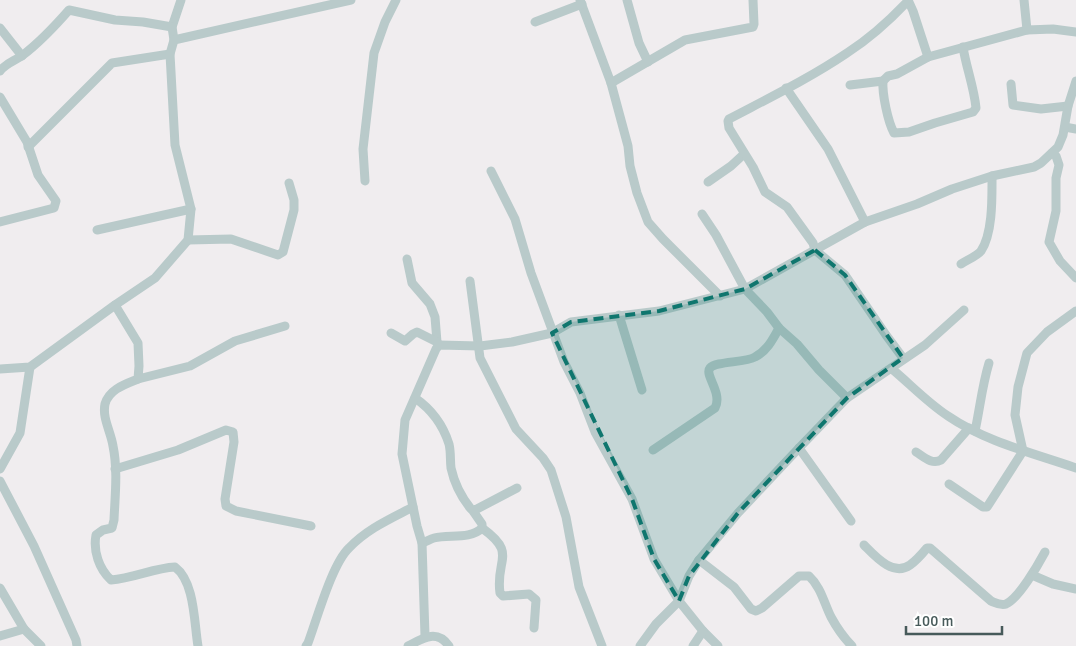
<svg xmlns="http://www.w3.org/2000/svg" width="1076" height="646" font-family="Signika,sans-serif">
  <style>
    .lines { fill: none; stroke-linecap: round; stroke-linejoin: round }
    .minor { stroke: #b9caca; stroke-width: 9 }
    .marked { fill: #0f766e; fill-opacity: 0.2; stroke: #0f766e; stroke-width: 4; stroke-dasharray: 10 6; stroke-linejoin: round }
  </style>
  <rect width="100%" height="100%" fill="#f0edef"/>
  <g class="lines">
    <g class="minor">
      <path d="M580,0L611,83L628,146L630,166L637,193L648,222L663,239L720,296"/>
      <path d="M627,0L639,43L648,62"/>
      <path d="M908,0L913,11L928,57L1027,30L1053,29L1076,32"/>
      <path d="M1024,0L1027,30"/>
      <path d="M535,22L582,4"/>
      <path d="M0,28L22,56"/>
      <path d="M174,40L172,27L181,0"/>
      <path d="M928,57L897,74L888,76L883,81C882,94 888,122 894,133L909,132L935,123L973,112L976,108C974,87 966,67 963,47"/>
      <path d="M0,71C6,63 15,61 23,55C40,42 55,26 69,10L115,20L143,22L172,27"/>
      <path d="M611,83L685,40L753,27L754,24L753,0"/>
      <path d="M1011,84L1013,105L1041,109L1068,106"/>
      <path d="M850,85L883,81"/>
      <path d="M786,88L828,149L865,222"/>
      <path d="M0,97L27,142L38,175L56,201L54,208L0,222"/>
      <path d="M1065,127L1076,129"/>
      <path d="M28,147L112,63L170,54"/>
      <path d="M1052,153L1056,156L1059,165L1056,178V211L1049,242L1060,261L1076,278"/>
      <path d="M491,171L515,219L531,273L564,362L580,393L595,432L632,499L654,559L679,601L703,631L718,646"/>
      <path d="M365,181L363,149L374,53L385,22L396,0"/>
      <path d="M708,182L731,166L744,154"/>
      <path d="M702,214L716,235L745,289L767,312L779,328L797,344L819,370L847,398"/>
      <path d="M97,230L191,209"/>
      <path d="M188,240L231,239L278,255L283,252L294,210V200L289,183"/>
      <path d="M407,259L412,283L430,304L435,317L437,342L439,345"/>
      <path d="M961,264C967,260 977,256 981,251C993,233 992,197 992,176"/>
      <path d="M470,281L480,358L516,429L543,458L551,470L566,517L579,587L602,646"/>
      <path d="M115,305L138,343L139,366L138,379C126,384 109,389 105,404C102,418 111,432 113,446C118,470 115,496 114,520L112,528L103,530L96,535C93,551 99,569 111,580C134,578 154,568 175,567C195,582 194,623 198,646"/>
      <path d="M619,315L642,390"/>
      <path d="M391,333L405,341L413,334L417,332L437,342"/>
      <path d="M903,358L886,335L845,275L815,250L813,243L787,207L765,192L753,167L729,128L728,121L729,119C769,98 810,78 847,53C869,39 890,20 908,1"/>
      <path d="M0,369L30,367L115,305L155,278L188,240L191,209L175,145L170,54L174,40L351,0"/>
      <path d="M892,369C910,384 928,403 948,416C986,442 1033,453 1076,468"/>
      <path d="M138,379L190,366L235,341L285,326"/>
      <path d="M415,398C431,409 443,425 449,444C451,452 450,460 451,468C454,482 462,498 471,509L475,510L517,488"/>
      <path d="M975,431C980,408 982,386 989,363"/>
      <path d="M799,448L851,521"/>
      <path d="M653,450L715,408C723,393 704,375 710,368C716,361 745,363 755,357C767,351 773,339 779,328"/>
      <path d="M916,452C924,457 932,465 941,460L969,428"/>
      <path d="M0,469L20,433L30,367"/>
      <path d="M115,469L178,450L226,430L233,432L234,442L225,499L226,506L236,511L311,526"/>
      <path d="M0,481L34,546L76,640L77,646"/>
      <path d="M949,484L983,507H987L989,504L1023,451L1015,415L1018,387L1027,353L1047,332L1076,311"/>
      <path d="M482,528C518,554 495,559 500,593L503,596L529,594L536,600L534,628"/>
      <path d="M422,543C426,542 430,539 434,538C449,534 470,540 482,528V524L473,511"/>
      <path d="M864,545C875,556 893,577 910,565C917,560 922,554 927,548H930L991,601C996,603 1001,606 1006,604C1019,598 1038,565 1045,552"/>
      <path d="M699,560L734,587L751,609L756,611L762,608L799,576H809C821,587 824,603 831,617C837,628 844,638 852,646"/>
      <path d="M1032,575L1053,584L1076,589"/>
      <path d="M0,588L24,629L41,646"/>
      <path d="M0,636L24,629"/>
      <path d="M425,636L422,543L417,526L402,454L405,420L436,349L439,345L480,346L512,342L552,333L571,322L659,311L745,289L865,222L917,204L952,189L992,176L1034,167L1041,163L1058,147L1063,135L1068,106L1076,81"/>
      <path d="M306,646L308,643C317,619 332,564 349,548C367,529 390,519 413,507"/>
      <path d="M408,646C423,638 437,629 449,646"/>
      <path d="M640,646L656,624L679,601L689,576L699,560L738,513L799,448L847,398L925,345L964,310"/>
      <path d="M693,646L703,631"/>
    </g>
  </g>
  <path class="marked" d="M815,250L845,275L903,358L847,398L738,513L689,576L679,601L654,559L632,499L552,333L571,322L659,311L745,289Z"/>
  <path d="M906 626v8h96v-8" fill="none" stroke="#475a5a" stroke-width="2.5"/>
  <text x="914" y="626" font-size="15" fill="#475a5a" stroke="#ffffff" stroke-width="4" paint-order="stroke">100 m</text>
</svg>
